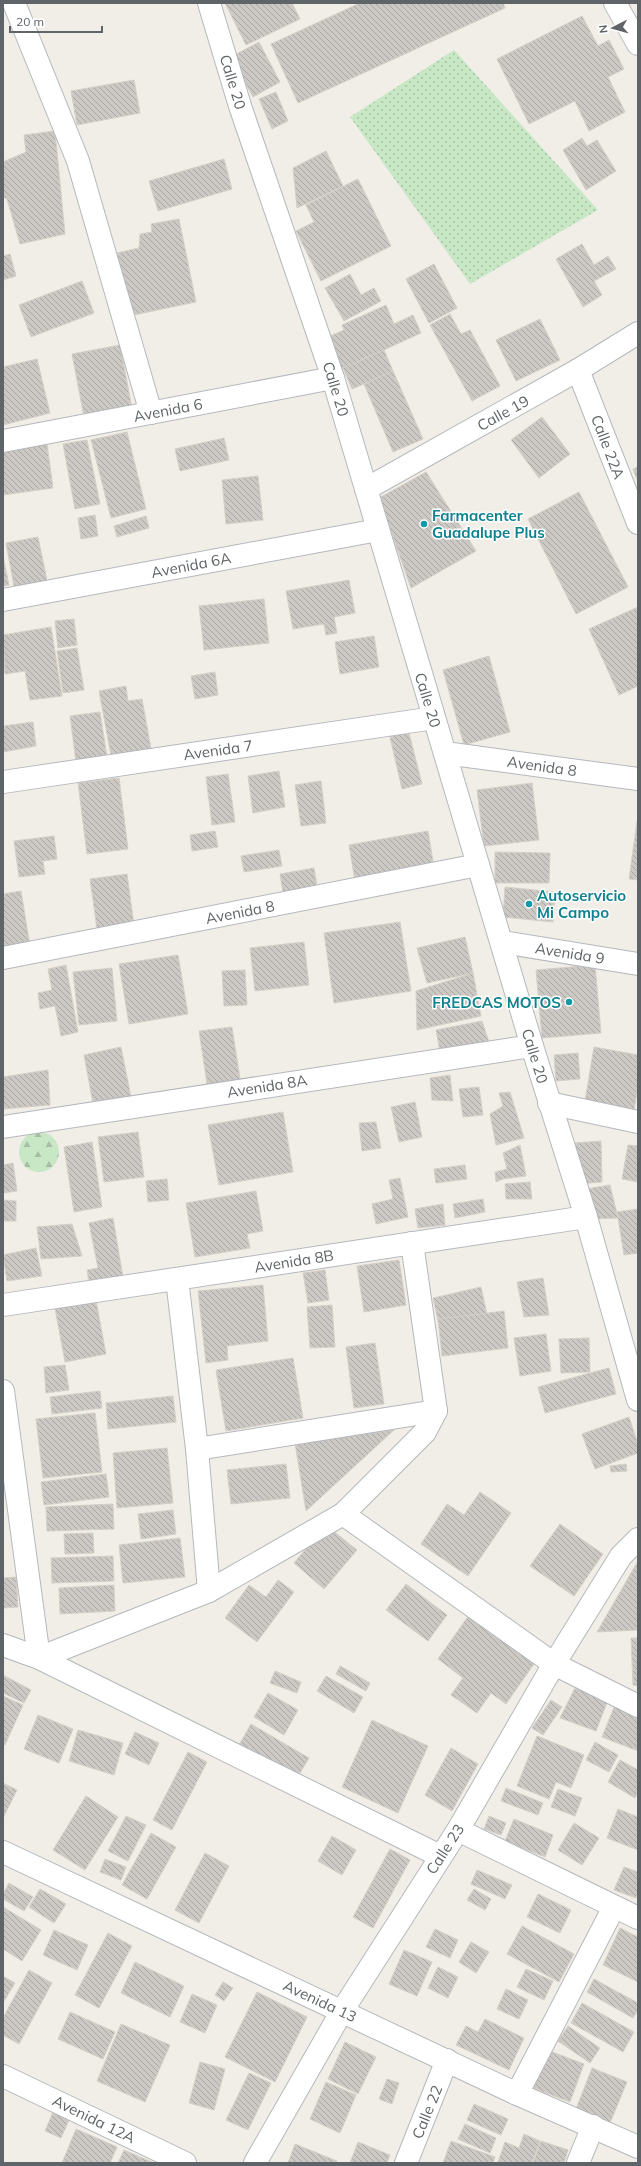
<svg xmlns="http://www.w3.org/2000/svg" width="641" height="2166" font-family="Mulish,sans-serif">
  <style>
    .green { fill: url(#green-dots) }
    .forest { fill: url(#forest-firs) }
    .building { fill: url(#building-back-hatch); stroke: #d6cfc6 }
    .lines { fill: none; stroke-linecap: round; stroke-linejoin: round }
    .minor-casing { stroke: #b5b8bc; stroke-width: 24 }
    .minor { stroke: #fff; stroke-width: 22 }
    .culture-dot { fill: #0f9aa8; stroke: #fff; stroke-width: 1.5 }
    .labels { text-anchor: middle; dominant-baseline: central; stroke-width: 3; stroke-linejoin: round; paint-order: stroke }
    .street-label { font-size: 15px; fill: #5f6468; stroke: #fff }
    .culture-label { font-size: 15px; font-weight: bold; fill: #0d838f; stroke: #fff; text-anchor: start }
  </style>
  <defs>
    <pattern id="green-dots" width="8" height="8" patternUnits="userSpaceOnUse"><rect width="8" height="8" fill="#c8e7c5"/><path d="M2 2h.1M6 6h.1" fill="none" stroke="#a6bfa4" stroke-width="1.8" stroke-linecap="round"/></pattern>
    <pattern id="forest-firs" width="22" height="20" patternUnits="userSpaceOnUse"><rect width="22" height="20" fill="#c8e7c5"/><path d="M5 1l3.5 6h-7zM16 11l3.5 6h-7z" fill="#a6bfa4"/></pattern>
    <pattern id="building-back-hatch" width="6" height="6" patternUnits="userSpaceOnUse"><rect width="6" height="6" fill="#ccc9c5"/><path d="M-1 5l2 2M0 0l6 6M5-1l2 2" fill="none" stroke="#a9a7a4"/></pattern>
  </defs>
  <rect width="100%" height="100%" fill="#f1eee8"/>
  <path class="green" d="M454,50L598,210L470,284L350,117Z"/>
  <circle class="forest" cx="39" cy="1152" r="20"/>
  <g class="building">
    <path d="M225,3H292L300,19L246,45Z"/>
    <path d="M360,3H503L505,8L298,103L271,44Z"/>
    <path d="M582,16L598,46L609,40L624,69L608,77L625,112L589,131L575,101L529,124L497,59Z"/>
    <path d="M259,42L280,82L253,97L231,57Z"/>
    <path d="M134,80L140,113L77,125L71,91Z"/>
    <path d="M276,92L288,121L272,129L259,99Z"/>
    <path d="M55,131L65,234L20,244L7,199L3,197V162L26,152L24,135Z"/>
    <path d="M582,138L587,146L597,140L616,171L586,190L563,150Z"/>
    <path d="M326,151L343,186L297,208L293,168Z"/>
    <path d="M224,159L232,189L158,211L149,181Z"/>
    <path d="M358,179L391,246L321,281L296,231L314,222L306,205Z"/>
    <path d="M179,219L196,302L129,316L117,253L139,248L140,234L152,232L151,224Z"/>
    <path d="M582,244L594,265L608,256L616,269L594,281L602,295L583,307L556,259Z"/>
    <path d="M10,254L16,276L3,280V256Z"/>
    <path d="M434,264L457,308L429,323L406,279Z"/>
    <path d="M350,274L361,295L374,288L381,301L344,321L325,288Z"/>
    <path d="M82,281L94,313L31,337L19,305Z"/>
    <path d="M386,305L394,324L413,315L421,333L342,369L328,337L344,330L342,325Z"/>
    <path d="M450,314L461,334L470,330L500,386L472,401L430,325Z"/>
    <path d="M540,319L560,360L516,381L496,340Z"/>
    <path d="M120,345L132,408L84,417L72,354Z"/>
    <path d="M384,350L393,371L352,389L343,368Z"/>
    <path d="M37,359L50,413L3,425V367Z"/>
    <path d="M393,371L423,439L393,452L364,384Z"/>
    <path d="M542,417L570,454L539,478L511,440Z"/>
    <path d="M127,432L146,509L111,518L91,440Z"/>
    <path d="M224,438L229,460L180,471L175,449Z"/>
    <path d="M87,440L100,504L75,509L63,444Z"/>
    <path d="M47,444L53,488L3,495V450Z"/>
    <path d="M638,467V482L633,469Z"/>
    <path d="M426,472L476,551L411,588L379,498Z"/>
    <path d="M258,476L263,520L226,524L222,480Z"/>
    <path d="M579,492L628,587L576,614L528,519Z"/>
    <path d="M95,515L98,536L81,539L78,518Z"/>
    <path d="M146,516L149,528L117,537L114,526Z"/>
    <path d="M38,537L48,585L15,592L6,543Z"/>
    <path d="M3,556L9,585L3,586Z"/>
    <path d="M349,580L355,613L334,617L337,633L326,635L324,624L293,629L286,591Z"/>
    <path d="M264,599L269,643L204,650L199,606Z"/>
    <path d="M638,607V686L619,695L589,629Z"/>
    <path d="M74,619L77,645L58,648L55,621Z"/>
    <path d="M51,627L62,696L30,700L25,671L5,674L3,635Z"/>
    <path d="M374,636L379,667L340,674L335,642Z"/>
    <path d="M77,648L84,690L63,693L57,651Z"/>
    <path d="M489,656L510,732L464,745L443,670Z"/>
    <path d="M215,672L218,695L195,699L191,676Z"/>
    <path d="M126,686L128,701L142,699L152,754L112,761L99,691Z"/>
    <path d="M100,712L107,757L76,762L70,716Z"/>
    <path d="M33,722L36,746L3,752V726Z"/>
    <path d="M408,729L422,784L402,789L389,733Z"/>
    <path d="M279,771L285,807L253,813L248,776Z"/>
    <path d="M228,774L235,822L212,825L206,777Z"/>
    <path d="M119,778L128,849L87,854L78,783Z"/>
    <path d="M321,781L326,823L301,826L295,785Z"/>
    <path d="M532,783L539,840L484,846L477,790Z"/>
    <path d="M637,821H638V880L629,879Z"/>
    <path d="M215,831L218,847L192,851L190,835Z"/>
    <path d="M428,831L434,867L355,881L349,845Z"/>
    <path d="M54,836L57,859L43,861L45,874L19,877L14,841Z"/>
    <path d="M279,850L282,866L244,872L241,856Z"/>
    <path d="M495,852L550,853L549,883H495Z"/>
    <path d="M314,868L317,886L283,893L280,874Z"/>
    <path d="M127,874L134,925L97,929L90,879Z"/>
    <path d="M505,887L555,892L553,922L503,917Z"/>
    <path d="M21,891L30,946L3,951V894Z"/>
    <path d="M400,922L411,991L334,1003L324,933Z"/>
    <path d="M465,937L473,973L427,983L417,948Z"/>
    <path d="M304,942L309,985L255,991L250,948Z"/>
    <path d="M178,955L188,1014L129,1024L119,964Z"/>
    <path d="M66,965L78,1032L61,1036L55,1006L40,1009L38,993L52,990L48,969Z"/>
    <path d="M595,965L601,1033L542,1038L536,970Z"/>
    <path d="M112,968L117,1021L79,1025L73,972Z"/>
    <path d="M245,970L247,1005L224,1006L222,971Z"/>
    <path d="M473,973L481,1016L417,1030L416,991Z"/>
    <path d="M482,1021L490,1045L440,1052L436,1030Z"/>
    <path d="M232,1027L241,1085L208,1090L199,1031Z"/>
    <path d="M121,1047L132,1102L94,1109L84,1055Z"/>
    <path d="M594,1047L638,1055V1086L634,1110L585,1101Z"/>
    <path d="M578,1053L580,1079L556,1081L554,1055Z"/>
    <path d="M48,1070L50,1105L3,1109V1077Z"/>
    <path d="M450,1075L453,1101L432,1100L430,1078Z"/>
    <path d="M479,1087L483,1115L463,1117L459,1089Z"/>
    <path d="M510,1092L524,1138L496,1145L490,1114L503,1106L499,1093Z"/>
    <path d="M415,1102L422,1137L399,1142L391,1107Z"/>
    <path d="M283,1112L293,1172L219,1185L208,1125Z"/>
    <path d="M376,1122L381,1148L362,1151L359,1123Z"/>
    <path d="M138,1132L144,1177L104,1182L98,1137Z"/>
    <path d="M601,1141L602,1182L578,1184L575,1143Z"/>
    <path d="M92,1142L102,1207L74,1212L64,1147Z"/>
    <path d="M520,1145L526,1176L503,1179L496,1182L495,1172L507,1169L503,1153Z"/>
    <path d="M628,1145L638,1146V1182L622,1179Z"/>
    <path d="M13,1163L17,1191L3,1193V1165Z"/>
    <path d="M465,1165L467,1179L436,1183L434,1169Z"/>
    <path d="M400,1178L408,1217L376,1224L372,1204L393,1199L389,1180Z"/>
    <path d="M167,1179L169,1200L148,1202L146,1181Z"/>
    <path d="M530,1182L532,1199H506L505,1184Z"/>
    <path d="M610,1185L618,1218L593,1219L586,1189Z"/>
    <path d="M256,1191L263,1231L247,1234L250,1248L195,1257L186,1203Z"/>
    <path d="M483,1199L485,1212L455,1218L453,1204Z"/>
    <path d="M3,1200L16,1201V1221H3Z"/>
    <path d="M443,1204L445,1225L418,1228L415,1209Z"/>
    <path d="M638,1209V1253L624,1255L617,1212Z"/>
    <path d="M113,1218L123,1277L89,1283L87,1270L98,1268L89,1223Z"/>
    <path d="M72,1224L82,1256L41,1259L37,1227Z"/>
    <path d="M36,1248L42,1276L7,1281L3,1255Z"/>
    <path d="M399,1260L406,1305L364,1312L357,1266Z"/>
    <path d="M325,1270L329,1300L308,1303L303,1273Z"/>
    <path d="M543,1278L549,1315L524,1317L517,1282Z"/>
    <path d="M263,1285L268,1341L227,1346L228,1360L206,1363L198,1291Z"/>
    <path d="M481,1287L488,1319L440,1330L433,1298Z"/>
    <path d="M95,1295L106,1354L65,1362L54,1303Z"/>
    <path d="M332,1305L335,1347L310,1348L307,1307Z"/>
    <path d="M504,1311L508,1348L442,1356L438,1319Z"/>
    <path d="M546,1334L551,1371L520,1376L514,1338Z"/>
    <path d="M589,1338L590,1372L561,1373L559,1339Z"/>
    <path d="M375,1343L384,1404L354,1408L346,1347Z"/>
    <path d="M293,1358L303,1418L226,1431L216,1370Z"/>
    <path d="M65,1365L69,1390L46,1393L44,1367Z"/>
    <path d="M609,1368L616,1394L545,1413L538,1387Z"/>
    <path d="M100,1391L102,1408L52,1414L50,1397Z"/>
    <path d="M173,1396L176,1422L108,1429L106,1403Z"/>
    <path d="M95,1413L102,1472L43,1478L36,1419Z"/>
    <path d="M629,1417L638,1444V1453L595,1469L582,1434Z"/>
    <path d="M394,1430L306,1511L295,1443Z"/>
    <path d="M167,1448L173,1503L117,1508L113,1453Z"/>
    <path d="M286,1464L290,1498L231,1504L227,1470Z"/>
    <path d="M626,1464L627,1471L611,1472L610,1466Z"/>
    <path d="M106,1474L109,1497L44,1505L41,1482Z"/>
    <path d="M480,1492L511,1513L468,1576L421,1544L447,1504L464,1515Z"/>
    <path d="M113,1504L114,1529L47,1531L46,1507Z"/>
    <path d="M173,1510L176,1534L141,1539L138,1514Z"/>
    <path d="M560,1524L603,1554L574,1596L530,1566Z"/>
    <path d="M326,1525L357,1550L324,1589L294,1563Z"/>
    <path d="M93,1533L94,1553L65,1554L64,1534Z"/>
    <path d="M180,1538L185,1577L123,1583L119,1545Z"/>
    <path d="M113,1556L114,1581L52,1583L51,1558Z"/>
    <path d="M638,1561V1630L597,1632Z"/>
    <path d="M16,1577L18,1607L3,1608V1578Z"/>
    <path d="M278,1580L294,1592L257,1642L225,1618L249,1585L266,1597Z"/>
    <path d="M406,1584L447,1615L428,1641L386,1610Z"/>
    <path d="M114,1585L115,1611L60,1614L59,1588Z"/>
    <path d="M469,1615L536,1661L506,1704L491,1693L477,1713L451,1695L463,1678L438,1659Z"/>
    <path d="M631,1638H638V1686L633,1685Z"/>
    <path d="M340,1666L370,1683L366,1691L336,1674Z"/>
    <path d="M275,1671L301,1682L297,1693L270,1683Z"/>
    <path d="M3,1675L31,1690L24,1703L3,1693Z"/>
    <path d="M326,1676L363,1697L354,1713L317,1691Z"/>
    <path d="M575,1688L608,1700L596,1731L560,1718Z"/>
    <path d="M268,1693L298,1710L284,1735L254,1717Z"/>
    <path d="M3,1696L23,1705L5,1745L3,1744Z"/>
    <path d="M551,1700L562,1707L543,1735L532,1728Z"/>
    <path d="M615,1705L638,1714V1751L602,1737Z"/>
    <path d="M38,1715L73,1729L59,1763L24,1749Z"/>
    <path d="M372,1720L428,1746L398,1813L342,1787Z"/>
    <path d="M251,1724L309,1758L297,1778L239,1745Z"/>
    <path d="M78,1730L123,1743L114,1775L69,1761Z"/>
    <path d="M135,1732L159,1743L149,1765L125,1754Z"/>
    <path d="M537,1736L584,1755L571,1788L556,1782L549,1799L517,1786Z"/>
    <path d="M595,1742L618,1755L609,1772L586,1760Z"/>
    <path d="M451,1748L478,1764L452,1811L425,1795Z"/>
    <path d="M188,1752L207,1762L172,1830L153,1820Z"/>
    <path d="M620,1760L638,1770V1792L635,1798L608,1782Z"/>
    <path d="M3,1783L17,1790L3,1818Z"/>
    <path d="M506,1788L543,1803L538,1815L501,1801Z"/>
    <path d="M558,1789L582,1798L575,1816L551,1807Z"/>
    <path d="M86,1796L118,1817L85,1870L53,1850Z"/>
    <path d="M618,1809L638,1817V1850L607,1838Z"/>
    <path d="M126,1816L146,1825L128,1861L108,1851Z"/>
    <path d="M489,1816L506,1823L501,1835L484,1829Z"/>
    <path d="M514,1819L553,1835L545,1857L505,1841Z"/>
    <path d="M574,1823L599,1838L582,1865L558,1850Z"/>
    <path d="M151,1833L176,1847L147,1899L122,1885Z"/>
    <path d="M332,1836L356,1850L342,1875L318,1861Z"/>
    <path d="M390,1849L410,1860L373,1928L353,1917Z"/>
    <path d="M205,1853L229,1866L199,1923L175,1910Z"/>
    <path d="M105,1859L126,1867L121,1880L100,1872Z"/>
    <path d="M624,1867L638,1872V1892L636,1898L614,1890Z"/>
    <path d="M477,1870L512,1885L505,1899L471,1884Z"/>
    <path d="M9,1883L33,1897L24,1911L3,1899V1894Z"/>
    <path d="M40,1889L66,1904L54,1923L29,1907Z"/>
    <path d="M474,1889L491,1899L485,1910L467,1900Z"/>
    <path d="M538,1894L571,1910L560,1933L527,1917Z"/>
    <path d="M3,1907L41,1930L22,1961L3,1949Z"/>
    <path d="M522,1926L574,1954L559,1982L507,1954Z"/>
    <path d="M620,1928L638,1937V1982L603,1965Z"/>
    <path d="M435,1929L458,1940L450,1958L426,1947Z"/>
    <path d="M54,1930L88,1945L77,1970L43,1955Z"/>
    <path d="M108,1933L132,1946L99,2008L75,1995Z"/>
    <path d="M471,1942L489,1952L476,1973L459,1962Z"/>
    <path d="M404,1950L432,1962L417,1996L389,1984Z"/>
    <path d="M135,1962L184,1986L170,2017L121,1993Z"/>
    <path d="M438,1967L458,1977L448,1998L428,1988Z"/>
    <path d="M526,1969L553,1981L544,2000L517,1987Z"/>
    <path d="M29,1970L52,1983L19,2044L3,2035V2018Z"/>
    <path d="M3,1976L15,1983L3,2003Z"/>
    <path d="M594,1979L638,2003V2010L633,2018L587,1992Z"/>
    <path d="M223,1982L233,1988L224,2001L215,1995Z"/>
    <path d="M506,1989L528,2000L519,2019L497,2009Z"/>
    <path d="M257,1992L307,2017L275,2082L225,2057Z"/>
    <path d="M192,1994L217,2005L205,2033L180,2022Z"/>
    <path d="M582,2003L634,2032L623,2052L571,2023Z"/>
    <path d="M70,2012L115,2032L103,2059L58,2039Z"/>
    <path d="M485,2019L524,2038L509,2070L456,2045L466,2026L478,2032Z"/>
    <path d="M121,2024L170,2045L145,2102L97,2081Z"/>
    <path d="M568,2026L600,2048L590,2063L558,2041Z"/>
    <path d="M345,2042L376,2057L358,2094L328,2079Z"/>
    <path d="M547,2050L584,2064L570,2102L533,2088Z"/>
    <path d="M200,2062L225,2069L214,2110L189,2103Z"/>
    <path d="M592,2068L627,2082L610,2123L576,2109Z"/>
    <path d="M249,2073L271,2083L248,2130L226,2120Z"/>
    <path d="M387,2079L399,2083L392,2104L379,2099Z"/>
    <path d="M326,2082L356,2095L340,2133L310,2119Z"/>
    <path d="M474,2104L508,2119L501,2135L467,2120Z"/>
    <path d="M53,2112L69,2120L61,2138L45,2131Z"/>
    <path d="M465,2124L496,2138L490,2153L458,2139Z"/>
    <path d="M76,2129L117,2147L110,2163H62Z"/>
    <path d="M524,2134L540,2141L532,2163L498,2162L505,2142L519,2148Z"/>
    <path d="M451,2141L495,2157L493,2163H443Z"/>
    <path d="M541,2141L568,2150L564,2163H533Z"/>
    <path d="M358,2142L390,2155L387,2163H350Z"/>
    <path d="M295,2144L337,2161L336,2163H288Z"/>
    <path d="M124,2150L154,2163H118Z"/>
  </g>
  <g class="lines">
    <g class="minor-casing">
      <g id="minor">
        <path d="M14,3L78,161L151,413"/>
        <path d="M209,3L240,106L333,378L532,1046L586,1217L638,1400"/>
        <path d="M615,3L638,44"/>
        <path d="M578,370L638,523"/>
        <path d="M3,441L333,378"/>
        <path d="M366,489L578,370L638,333"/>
        <path d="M3,600L378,530"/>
        <path d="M445,753L638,779"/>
        <path d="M3,782L434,718"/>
        <path d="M502,942L638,964"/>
        <path d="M3,958L478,865"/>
        <path d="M549,1103L638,1122"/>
        <path d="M3,1127L532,1046"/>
        <path d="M177,1279L197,1449L209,1591"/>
        <path d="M3,1305L586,1217"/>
        <path d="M3,1391L39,1658L209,1591L343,1514L425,1432L436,1411L412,1243"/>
        <path d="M197,1449L436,1411"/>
        <path d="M343,1514L554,1664L638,1706"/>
        <path d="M3,1645L39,1658L440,1856"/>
        <path d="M458,1830L638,1918"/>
        <path d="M3,1852L517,2094L638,2147"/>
        <path d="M3,2076L185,2163"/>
        <path d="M517,2094L614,1907"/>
        <path d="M255,2163L342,2011L458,1830L554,1664L621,1556L638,1539"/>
        <path d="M406,2163L447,2060"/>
        <path d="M578,2163L593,2126"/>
      </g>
    </g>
    <use href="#minor" class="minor"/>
  </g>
  <g class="culture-dot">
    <circle cx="424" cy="524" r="4"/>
    <circle cx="529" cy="904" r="4"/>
    <circle cx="569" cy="1002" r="4"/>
  </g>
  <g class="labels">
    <g class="street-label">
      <text transform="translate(233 82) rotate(73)">Calle 20</text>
      <text transform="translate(336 389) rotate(73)">Calle 20</text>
      <text transform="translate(168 410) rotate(-11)">Avenida 6</text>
      <text transform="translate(503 413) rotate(-29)">Calle 19</text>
      <text transform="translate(608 447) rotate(69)">Calle 22A</text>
      <text transform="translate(191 565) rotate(-11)">Avenida 6A</text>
      <text transform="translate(428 700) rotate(73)">Calle 20</text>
      <text transform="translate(218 750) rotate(-8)">Avenida 7</text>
      <text transform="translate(542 766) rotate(8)">Avenida 8</text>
      <text transform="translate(240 912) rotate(-11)">Avenida 8</text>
      <text transform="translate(570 953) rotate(9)">Avenida 9</text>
      <text transform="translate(535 1056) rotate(73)">Calle 20</text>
      <text transform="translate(267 1086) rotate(-9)">Avenida 8A</text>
      <text transform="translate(294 1261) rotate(-9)">Avenida 8B</text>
      <text transform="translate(445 1849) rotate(-57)">Calle 23</text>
      <text transform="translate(320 2001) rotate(25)">Avenida 13</text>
      <text transform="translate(427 2112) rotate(-68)">Calle 22</text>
      <text transform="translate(94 2119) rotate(26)">Avenida 12A</text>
    </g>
    <g class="culture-label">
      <text x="432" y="515">Farmacenter<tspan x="432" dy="17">Guadalupe Plus</tspan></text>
      <text x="537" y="895">Autoservicio<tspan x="537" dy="17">Mi Campo</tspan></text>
      <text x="561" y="1002" text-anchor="end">FREDCAS MOTOS</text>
    </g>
  </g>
  <rect width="641" height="2166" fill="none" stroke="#5f6468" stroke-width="8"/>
  <g transform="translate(613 28) rotate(264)" stroke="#ffffff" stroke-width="3" paint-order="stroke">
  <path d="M0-3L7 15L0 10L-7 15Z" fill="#5f6468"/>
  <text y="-6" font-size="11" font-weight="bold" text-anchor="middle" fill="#5f6468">N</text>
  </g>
  <path d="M10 26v6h92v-6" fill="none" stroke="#5f6468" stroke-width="2"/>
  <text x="16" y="26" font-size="12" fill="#5f6468" stroke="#ffffff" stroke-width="3" paint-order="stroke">20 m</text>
</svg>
